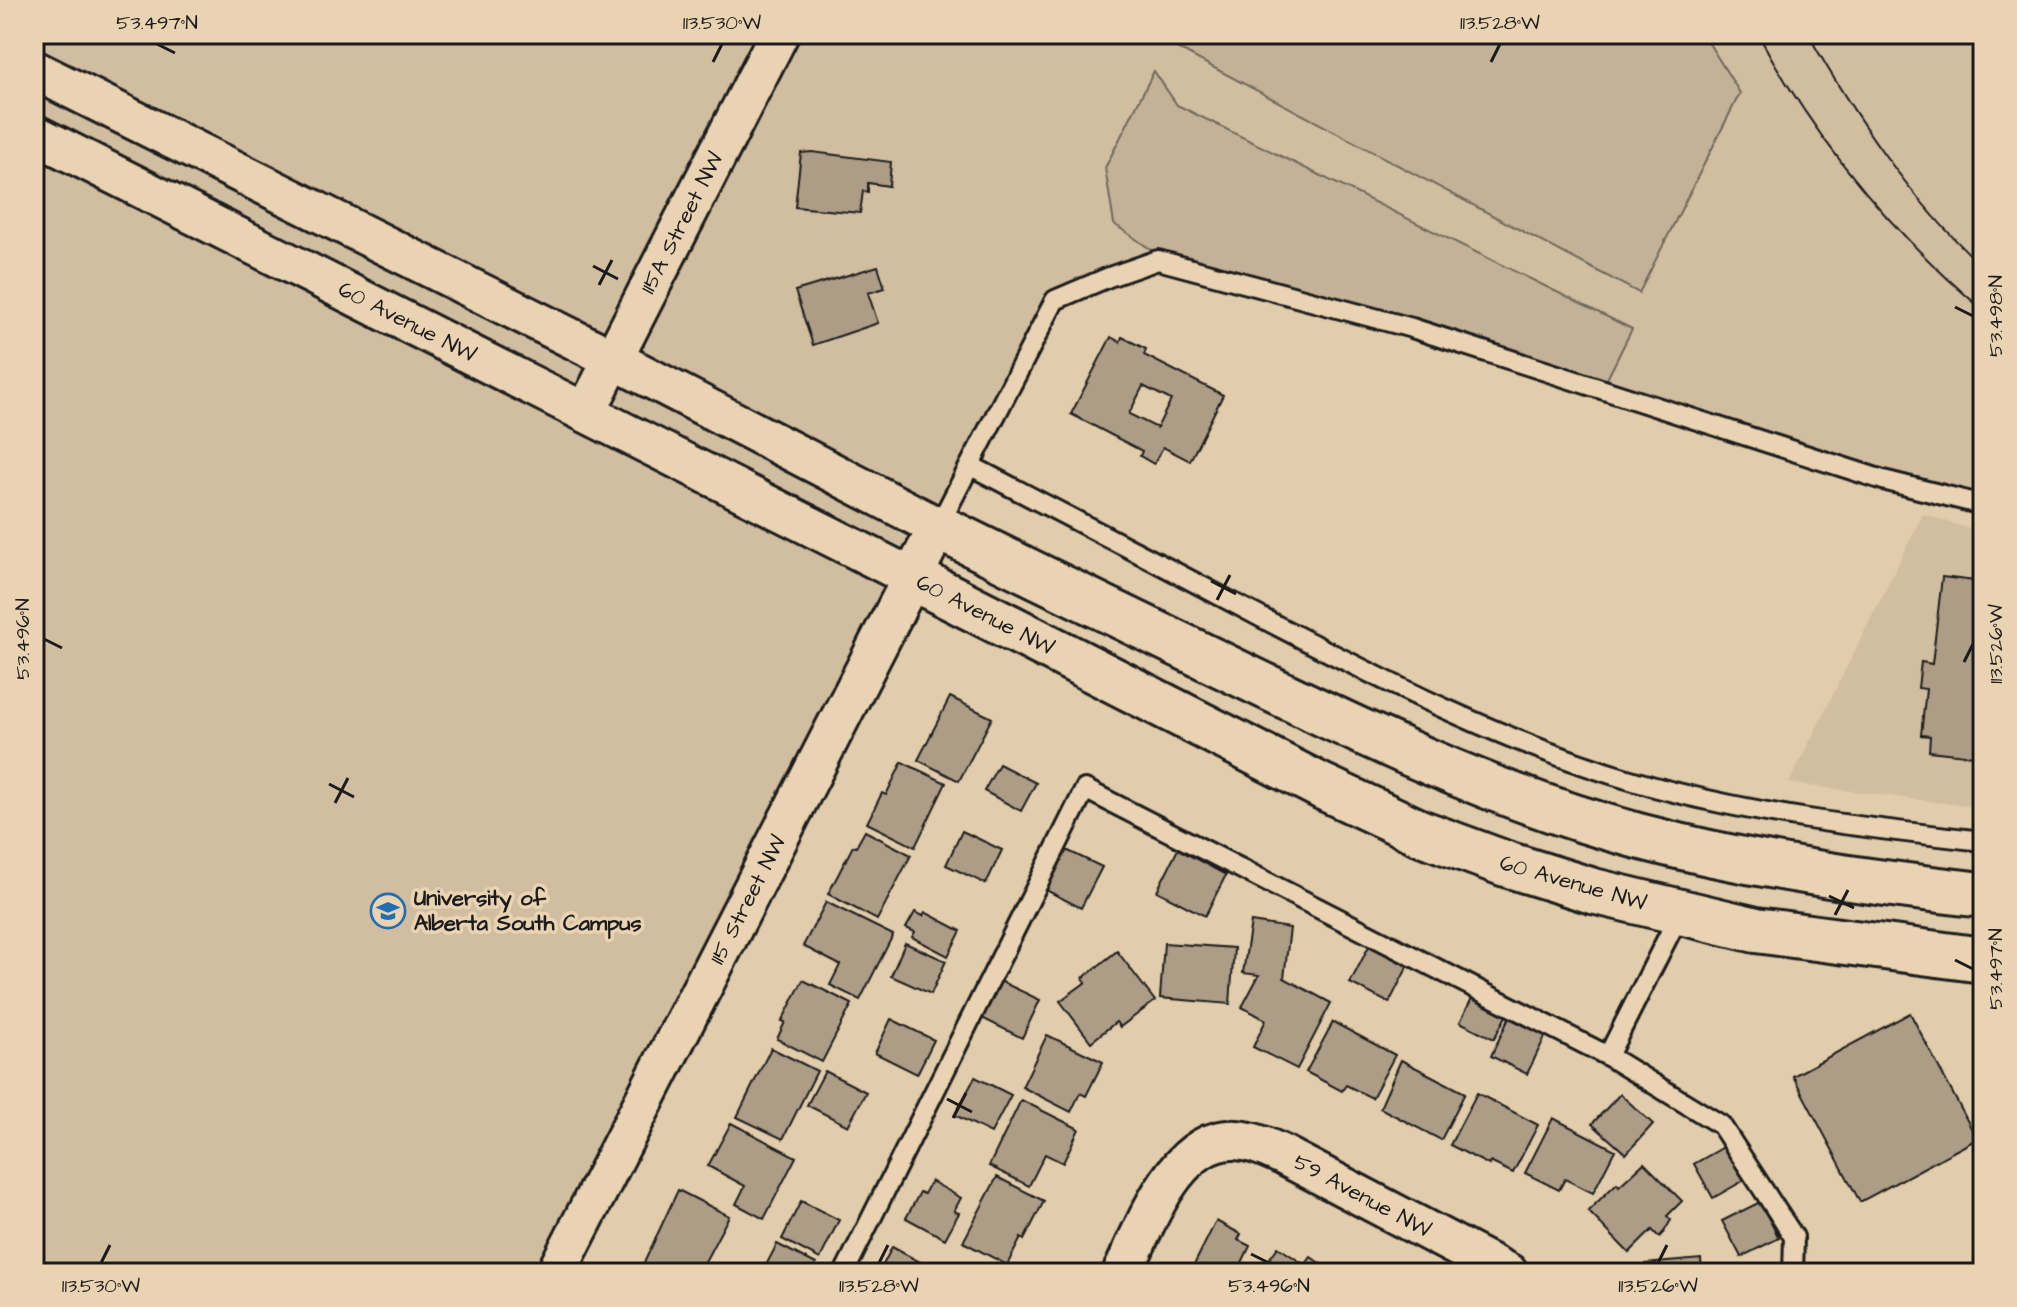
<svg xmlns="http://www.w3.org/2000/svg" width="2017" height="1307" font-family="'Architects Daughter',sans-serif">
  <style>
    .built { fill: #d1bea1 }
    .green { fill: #c3b297; stroke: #70675a; stroke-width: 2 }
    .building { fill: #ad9d86; stroke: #1c1c1c; stroke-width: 2; fill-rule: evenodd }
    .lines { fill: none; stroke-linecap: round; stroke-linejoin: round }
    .service-casing { stroke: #1c1c1c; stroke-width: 24 }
    .minor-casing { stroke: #1c1c1c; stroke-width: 44 }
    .tertiary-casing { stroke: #1c1c1c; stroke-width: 50 }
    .service { stroke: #e9d3b2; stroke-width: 18 }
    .minor { stroke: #e9d3b2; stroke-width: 38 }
    .tertiary { stroke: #e9d3b2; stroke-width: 44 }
    .tram { stroke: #1c1c1c; stroke-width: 2 }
    .ticks { fill: none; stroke: #1c1c1c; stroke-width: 3 }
    .labels { text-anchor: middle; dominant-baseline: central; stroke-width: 7; stroke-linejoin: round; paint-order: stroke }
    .street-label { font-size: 22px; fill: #1c1c1c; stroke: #e9d3b2 }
    .poi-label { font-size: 22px; font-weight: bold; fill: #1c1c1c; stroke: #e9d3b2; text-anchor: start }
    .neatline { fill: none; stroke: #1c1c1c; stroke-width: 3 }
    .ticks-label { font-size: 20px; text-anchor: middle; fill: #1c1c1c }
  </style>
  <rect width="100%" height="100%" fill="#e1ccac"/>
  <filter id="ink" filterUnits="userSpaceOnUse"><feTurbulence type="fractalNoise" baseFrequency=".0125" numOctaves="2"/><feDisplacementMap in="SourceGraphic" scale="16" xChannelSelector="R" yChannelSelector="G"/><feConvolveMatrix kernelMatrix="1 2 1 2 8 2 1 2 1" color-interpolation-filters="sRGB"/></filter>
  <g filter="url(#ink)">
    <g class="built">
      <path d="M34,34H1983V505L1158,260L1055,300L556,1273H34Z"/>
      <path d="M1923,514L1983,533V808L1789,783Z"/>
    </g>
    <g class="green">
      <path d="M1173,34H1703L1740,93L1639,293L1169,44Z"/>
      <path d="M1154,71L1177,105L1632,329L1605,383L1159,255L1114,224L1105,168Z"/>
    </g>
    <g class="building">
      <path d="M812,152L891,162L889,186L868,183V192L863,191L860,213L795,207L801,153Z"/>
      <path d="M878,266L885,288L868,293L878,323L813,345L795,291Z"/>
      <path d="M1111,337L1120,342L1122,337L1146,349L1144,355L1223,395L1190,461L1163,447L1154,464L1140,456L1142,451L1071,414ZM1143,386L1171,400L1157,428L1129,414Z"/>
      <path d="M1942,577L1983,582V757L1929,751L1930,736L1921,735L1926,689L1918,688L1921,662L1932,664Z"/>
      <path d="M950,697L992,718L959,781L918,760Z"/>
      <path d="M902,762L946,783L915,847L867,823L882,793L886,795Z"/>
      <path d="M999,764L1036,783L1021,811L984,791Z"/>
      <path d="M865,831L911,855L877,920L828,894L853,846L856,847Z"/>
      <path d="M962,831L1002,850L986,884L946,865Z"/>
      <path d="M1062,848L1102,867L1081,908L1042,888Z"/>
      <path d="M1178,849L1226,875L1205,916L1157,891Z"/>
      <path d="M826,902L893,935L860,1000L830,985L840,965L803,946Z"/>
      <path d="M915,912L923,916L925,912L961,931L948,956L912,937L915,932L906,928Z"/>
      <path d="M1251,922L1290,928L1284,978L1331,1003L1297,1069L1253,1047L1266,1020L1242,1007L1259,975L1243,973Z"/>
      <path d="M905,943L946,961L931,994L891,976Z"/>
      <path d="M1164,943L1234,948L1230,1004L1160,998Z"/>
      <path d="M1369,946L1408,966L1389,1003L1350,983Z"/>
      <path d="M1117,951L1155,1001L1120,1027L1116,1022L1091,1042L1060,1001L1086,982L1083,978Z"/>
      <path d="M803,980L852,1004L822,1062L777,1039L785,1022L782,1021Z"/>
      <path d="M1000,981L1040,1000L1022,1038L982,1018Z"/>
      <path d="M1472,998L1506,1016L1494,1039L1460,1022Z"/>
      <path d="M1910,1013L1977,1139L1860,1202L1793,1076Z"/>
      <path d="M1509,1018L1546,1035L1527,1074L1491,1056Z"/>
      <path d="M891,1019L934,1040L917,1074L875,1053Z"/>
      <path d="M1333,1022L1395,1055L1372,1098L1346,1085L1342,1091L1306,1072Z"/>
      <path d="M1047,1035L1103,1062L1086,1096L1080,1093L1071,1112L1022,1087Z"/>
      <path d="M771,1048L817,1071L783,1139L737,1117Z"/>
      <path d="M1401,1060L1465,1093L1441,1140L1380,1108Z"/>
      <path d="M825,1071L866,1092L848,1126L807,1105Z"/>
      <path d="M975,1077L1011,1095L991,1133L955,1115Z"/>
      <path d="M1477,1093L1538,1125L1513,1173L1490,1162L1489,1165L1450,1145Z"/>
      <path d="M1620,1094L1653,1124L1626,1154L1592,1124Z"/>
      <path d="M1021,1100L1079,1129L1063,1163L1045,1154L1029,1186L989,1166Z"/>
      <path d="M1553,1118L1615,1150L1593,1193L1565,1179L1559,1190L1525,1173Z"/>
      <path d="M731,1123L796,1157L764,1219L736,1204L745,1186L708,1166Z"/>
      <path d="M1729,1144L1748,1178L1713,1198L1694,1164Z"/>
      <path d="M1644,1163L1682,1201L1667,1216L1671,1220L1664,1232L1659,1237L1652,1230L1629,1253L1588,1211L1617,1183L1619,1186Z"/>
      <path d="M997,1177L1044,1201L1024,1240L1021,1238L1007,1265L963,1242Z"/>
      <path d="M931,1181L961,1198L954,1211L959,1213L945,1239L906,1218L920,1192L924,1194Z"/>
      <path d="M678,1190L729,1216L699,1273H659L643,1265Z"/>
      <path d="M801,1201L839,1220L820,1259L782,1239Z"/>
      <path d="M1760,1202L1779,1238L1741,1257L1722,1221Z"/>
      <path d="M1216,1221L1241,1234L1238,1240L1250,1246L1237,1273H1190Z"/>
      <path d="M777,1244L816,1264L811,1273H762Z"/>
      <path d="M892,1247L931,1268L928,1273H879Z"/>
      <path d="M1278,1247L1305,1265L1311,1257L1334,1273H1259Z"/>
      <path d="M1701,1259L1702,1273H1646L1645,1264Z"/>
    </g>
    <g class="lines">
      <g class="service-casing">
        <g id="service">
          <path d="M971,466C1069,517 1168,568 1266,620C1386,682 1507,744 1637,782C1750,815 1866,828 1983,841"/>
          <path d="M938,527L1055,300L1109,277L1158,260L1412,328L1883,480L1983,505"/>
          <path d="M1608,1056L1680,913"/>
          <path d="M844,1273L1085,789L1608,1056L1721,1125L1794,1237L1793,1273"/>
        </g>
      </g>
      <g class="minor-casing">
        <g id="minor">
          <path d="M34,70L613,359L938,527L556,1273"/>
          <path d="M34,134L913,578"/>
          <path d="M586,412L779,34"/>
          <path d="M1122,1273C1145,1228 1175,1136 1236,1140C1253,1141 1268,1148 1283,1155L1508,1273"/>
        </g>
      </g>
      <g class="tertiary-casing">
        <g id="tertiary">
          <path d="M938,527C1037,576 1137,624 1236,672C1366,735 1499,799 1638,836C1751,866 1867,882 1983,895"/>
          <path d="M913,578L1323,787L1419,832L1506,864L1593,891L1756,930L1983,960"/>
        </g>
      </g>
      <use href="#service" class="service"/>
      <use href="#minor" class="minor"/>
      <use href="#tertiary" class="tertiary"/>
      <g class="tram">
        <path d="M1758,34C1815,139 1892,233 1983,310"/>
        <path d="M1808,34C1856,119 1911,200 1983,267"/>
      </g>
    </g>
  </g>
  <path class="ticks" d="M157,44L175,53M713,62L722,44M1491,62L1500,44M593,266L618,279M599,285L612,260M1955,307L1973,316M1211,581L1236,594M1217,600L1230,575M44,639L62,648M1964,662L1973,644M329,784L354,797M335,803L348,778M1829,896L1854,908M1835,915L1848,890M1955,960L1973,969M947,1099L972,1112M953,1118L966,1093M1251,1254L1269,1263M101,1263L110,1245M879,1263L888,1245M1658,1263L1667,1245"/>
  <defs>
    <g id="university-ring" transform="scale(1.8)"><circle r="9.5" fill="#e9d3b2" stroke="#1f6fb2" stroke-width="1.5"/><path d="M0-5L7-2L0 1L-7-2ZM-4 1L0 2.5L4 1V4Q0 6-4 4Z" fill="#1f6fb2"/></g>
  </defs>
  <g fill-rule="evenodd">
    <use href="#university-ring" x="388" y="911"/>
  </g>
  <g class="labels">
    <g class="street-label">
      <text transform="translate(682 223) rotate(-63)">115A Street NW</text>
      <text transform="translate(407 322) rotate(27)">60 Avenue NW</text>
      <text transform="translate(985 615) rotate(27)">60 Avenue NW</text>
      <text transform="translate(1573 883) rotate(16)">60 Avenue NW</text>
      <text transform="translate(748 900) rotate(-63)">115 Street NW</text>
      <text transform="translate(1362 1196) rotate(28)">59 Avenue NW</text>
    </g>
    <g class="poi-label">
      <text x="414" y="898">University of<tspan x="414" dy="25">Alberta South Campus</tspan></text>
    </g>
  </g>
  <rect width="2017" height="1307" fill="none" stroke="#e9d3b2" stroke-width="88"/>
  <rect x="44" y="44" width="1929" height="1219" class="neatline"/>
  <g class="ticks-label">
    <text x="157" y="29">53.497°N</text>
    <text x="722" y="29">113.530°W</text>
    <text x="1500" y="29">113.528°W</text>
    <text transform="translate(1995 316) rotate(-90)" y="7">53.498°N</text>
    <text transform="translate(22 639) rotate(-90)" y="7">53.496°N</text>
    <text transform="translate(1995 644) rotate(-90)" y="7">113.526°W</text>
    <text transform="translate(1995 969) rotate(-90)" y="7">53.497°N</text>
    <text x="101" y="1292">113.530°W</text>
    <text x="879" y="1292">113.528°W</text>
    <text x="1269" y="1292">53.496°N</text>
    <text x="1658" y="1292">113.526°W</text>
  </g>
</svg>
